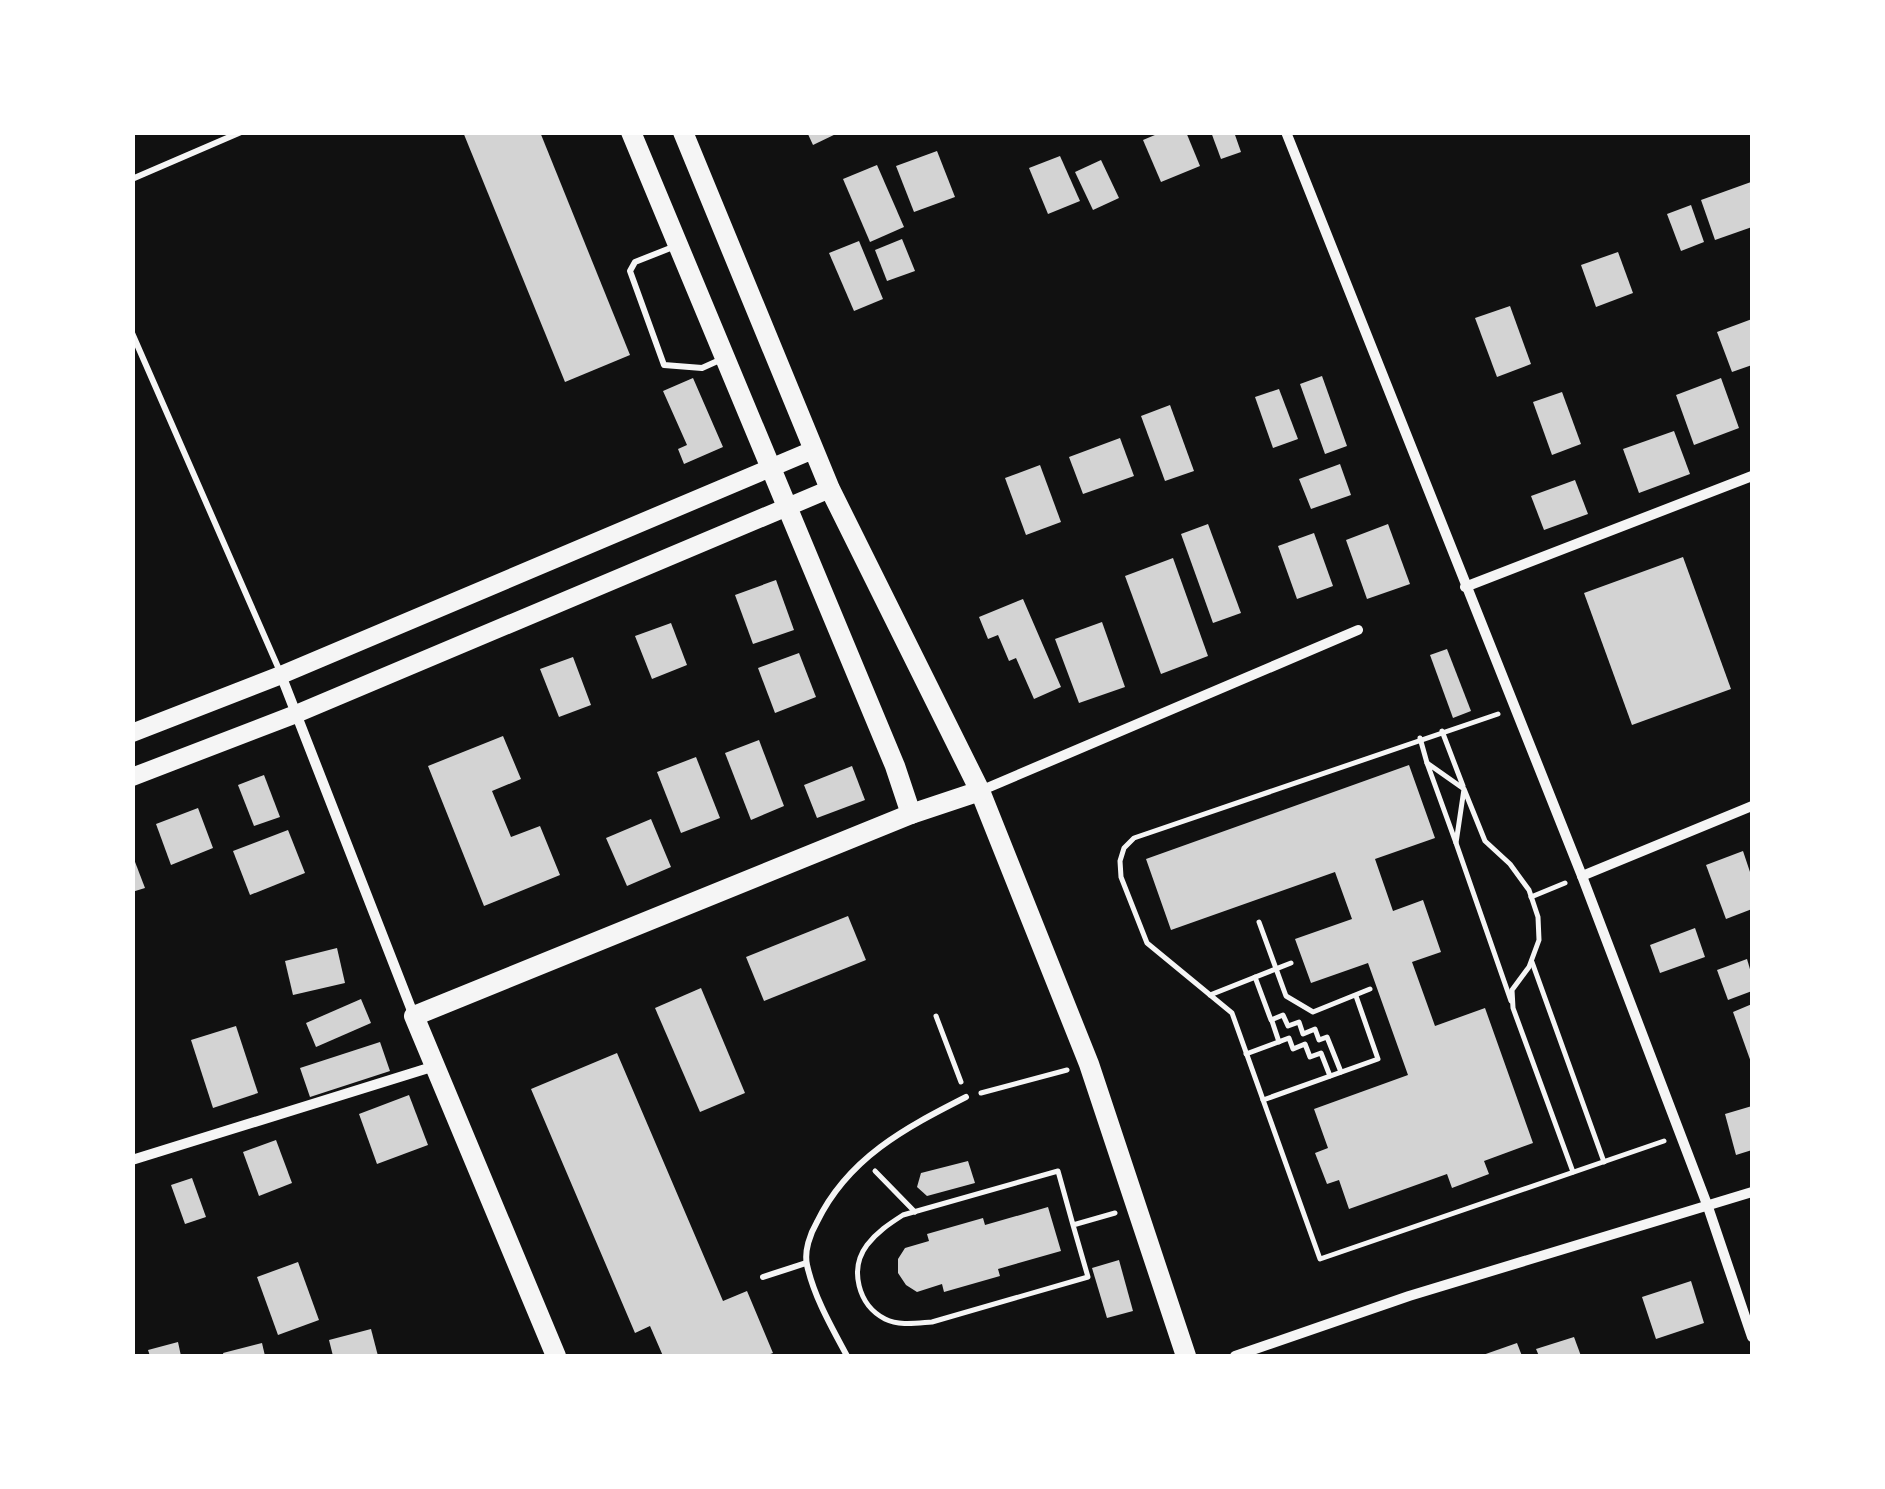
<svg xmlns="http://www.w3.org/2000/svg" width="1885" height="1489" font-family="'PT Sans',sans-serif">
  <style>
    .building { fill: #d3d3d3 }
    .lines { fill: none; stroke-linecap: round; stroke-linejoin: round }
    .path { stroke: #f5f5f5; stroke-width: 5 }
    .service { stroke: #f5f5f5; stroke-width: 6 }
    .minor { stroke: #f5f5f5; stroke-width: 10 }
    .tertiary { stroke: #f5f5f5; stroke-width: 18 }
    .primary { stroke: #f5f5f5; stroke-width: 20 }
  </style>
  <rect width="100%" height="100%" fill="#111"/>
  <g class="building">
    <path d="M463,132H540L630,355L565,382Z"/>
    <path d="M807,132H840L813,145Z"/>
    <path d="M1162,132H1186L1200,166L1161,182L1143,140Z"/>
    <path d="M1211,132H1234L1241,152L1221,159Z"/>
    <path d="M937,151L955,197L914,212L896,166Z"/>
    <path d="M1060,156L1080,201L1048,214L1029,168Z"/>
    <path d="M1101,160L1119,198L1093,210L1075,172Z"/>
    <path d="M877,165L904,227L870,242L843,179Z"/>
    <path d="M1751,182L1752,227L1715,240L1701,200Z"/>
    <path d="M1691,205L1704,242L1681,251L1667,214Z"/>
    <path d="M902,239L915,271L887,281L875,250Z"/>
    <path d="M859,241L883,299L854,311L829,253Z"/>
    <path d="M1618,252L1633,293L1596,307L1581,265Z"/>
    <path d="M1510,306L1531,364L1497,377L1475,318Z"/>
    <path d="M1752,319V365L1732,372L1717,332Z"/>
    <path d="M1322,376L1347,446L1325,454L1300,384Z"/>
    <path d="M693,378L723,447L684,464L678,449L687,445L663,391Z"/>
    <path d="M1721,378L1739,428L1694,445L1676,395Z"/>
    <path d="M1279,389L1298,439L1273,448L1255,397Z"/>
    <path d="M1562,392L1581,444L1552,455L1533,402Z"/>
    <path d="M1170,405L1194,471L1165,481L1141,416Z"/>
    <path d="M1674,431L1690,474L1639,493L1623,449Z"/>
    <path d="M1120,438L1134,476L1083,494L1069,457Z"/>
    <path d="M1340,464L1351,495L1311,509L1299,479Z"/>
    <path d="M1040,465L1061,522L1026,535L1005,478Z"/>
    <path d="M1575,480L1588,514L1544,530L1531,496Z"/>
    <path d="M1208,524L1241,613L1213,623L1181,534Z"/>
    <path d="M1388,524L1410,584L1367,599L1346,540Z"/>
    <path d="M1314,533L1333,586L1297,599L1278,546Z"/>
    <path d="M1683,557L1731,689L1632,725L1584,593Z"/>
    <path d="M1173,558L1208,656L1161,674L1125,576Z"/>
    <path d="M776,580L794,630L753,644L735,595Z"/>
    <path d="M1023,599L1061,687L1034,699L1016,658L1009,661L998,635L988,639L979,617Z"/>
    <path d="M1102,622L1125,687L1079,703L1055,639Z"/>
    <path d="M671,623L687,665L652,679L635,636Z"/>
    <path d="M1447,649L1471,711L1453,718L1430,655Z"/>
    <path d="M799,653L816,697L775,713L758,668Z"/>
    <path d="M573,657L591,705L559,717L540,669Z"/>
    <path d="M503,736L521,779L492,791L511,837L540,826L560,875L484,906L428,766Z"/>
    <path d="M759,740L784,806L751,820L725,753Z"/>
    <path d="M696,757L720,818L681,833L657,772Z"/>
    <path d="M1409,765L1435,838L1375,859L1393,911L1423,900L1441,952L1412,962L1435,1026L1485,1008L1533,1143L1484,1161L1489,1174L1452,1188L1447,1174L1349,1209L1339,1180L1327,1184L1315,1153L1328,1148L1314,1109L1408,1075L1368,963L1311,983L1295,939L1352,919L1335,872L1171,930L1146,859Z"/>
    <path d="M852,766L865,800L817,818L804,785Z"/>
    <path d="M264,775L280,817L254,826L238,785Z"/>
    <path d="M198,808L213,848L171,865L156,824Z"/>
    <path d="M651,819L671,867L627,886L606,838Z"/>
    <path d="M288,830L305,873L250,895L233,851Z"/>
    <path d="M1743,851L1752,878V909L1726,919L1706,865Z"/>
    <path d="M132,854L145,888L132,892Z"/>
    <path d="M848,916L866,960L764,1001L746,957Z"/>
    <path d="M1695,928L1705,957L1660,973L1650,945Z"/>
    <path d="M337,948L345,983L293,995L285,961Z"/>
    <path d="M1747,959L1752,976V991L1728,1000L1717,970Z"/>
    <path d="M701,988L745,1093L700,1112L655,1008Z"/>
    <path d="M361,999L371,1023L316,1047L306,1023Z"/>
    <path d="M1752,1004V1065L1733,1012Z"/>
    <path d="M236,1026L258,1093L213,1108L191,1040Z"/>
    <path d="M380,1042L390,1071L310,1097L300,1068Z"/>
    <path d="M617,1053L723,1301L747,1291L773,1353L765,1356H663L650,1326L635,1333L531,1089Z"/>
    <path d="M409,1095L428,1145L377,1164L359,1114Z"/>
    <path d="M1752,1106V1150L1736,1155L1725,1114Z"/>
    <path d="M276,1140L292,1183L259,1196L243,1152Z"/>
    <path d="M968,1161L975,1183L927,1196L917,1187L921,1173Z"/>
    <path d="M192,1178L206,1217L185,1224L171,1185Z"/>
    <path d="M1048,1207L1061,1251L998,1269L1000,1276L944,1292L942,1284L917,1292L906,1285L898,1273V1259L905,1248L929,1241L927,1234L983,1218L985,1225Z"/>
    <path d="M1119,1260L1133,1311L1107,1318L1092,1268Z"/>
    <path d="M298,1262L319,1320L278,1335L257,1277Z"/>
    <path d="M1691,1281L1704,1323L1656,1339L1642,1297Z"/>
    <path d="M371,1329L378,1356H333L329,1340Z"/>
    <path d="M1574,1337L1581,1356H1539L1536,1349Z"/>
    <path d="M178,1342L181,1356H150L148,1350Z"/>
    <path d="M262,1343L265,1356H224L223,1353Z"/>
    <path d="M1517,1343L1522,1356H1480Z"/>
  </g>
  <g class="lines">
    <g class="path">
      <path d="M1498,714L1134,838L1124,848L1120,861L1121,877L1147,943L1232,1013L1320,1259L1664,1141"/>
      <path d="M1442,731L1463,786"/>
      <path d="M1420,738L1427,763"/>
      <path d="M1464,789L1427,763L1456,843L1464,789L1485,841L1510,864L1529,890L1538,917L1539,940L1529,967L1512,990L1513,1008L1573,1172"/>
      <path d="M1456,843L1511,1001"/>
      <path d="M1531,897L1565,883"/>
      <path d="M1259,922L1286,996L1313,1012L1370,989"/>
      <path d="M1532,962L1604,1162"/>
      <path d="M1255,977L1271,1020L1283,1015L1288,1026L1299,1022L1303,1034L1315,1029L1319,1040L1327,1037L1341,1072"/>
      <path d="M1210,995L1291,963"/>
      <path d="M936,1016L961,1082"/>
      <path d="M1272,1021L1279,1042"/>
      <path d="M1246,1054L1289,1038L1293,1049L1305,1044L1310,1057L1321,1053L1330,1076"/>
      <path d="M981,1093L1067,1070"/>
      <path d="M1263,1100L1378,1059L1356,996"/>
      <path d="M875,1171L915,1212"/>
      <path d="M1073,1225L1088,1277L932,1322C917,1323 899,1326 885,1319C858,1305 849,1269 867,1245C877,1232 889,1224 903,1215L1058,1171L1073,1225L1115,1213"/>
    </g>
    <g class="service">
      <path d="M132,179L241,132"/>
      <path d="M673,247L635,262L630,271L664,365L702,368L722,359"/>
      <path d="M132,333L281,674"/>
      <path d="M763,1277L806,1263"/>
      <path d="M847,1356C832,1328 814,1297 807,1265C804,1251 810,1234 817,1222C848,1158 905,1128 966,1097"/>
    </g>
    <g class="minor">
      <path d="M1286,132L1582,876L1708,1207L1752,1337"/>
      <path d="M1465,587L1752,476"/>
      <path d="M281,675L414,1016"/>
      <path d="M980,791L1358,630"/>
      <path d="M1582,876L1752,806"/>
      <path d="M132,1160L435,1066"/>
      <path d="M1235,1356L1409,1296L1752,1192"/>
    </g>
    <g class="tertiary">
      <path d="M132,733L281,675L813,450"/>
      <path d="M132,777L296,714L830,489"/>
    </g>
    <g class="primary">
      <path d="M631,132L895,766L911,814"/>
      <path d="M683,132L830,489L980,791L1089,1064L1186,1356"/>
      <path d="M556,1356L414,1016L911,814L980,791"/>
    </g>
  </g>
  <rect width="1885" height="1489" fill="none" stroke="#ffffff" stroke-width="270"/>
</svg>
